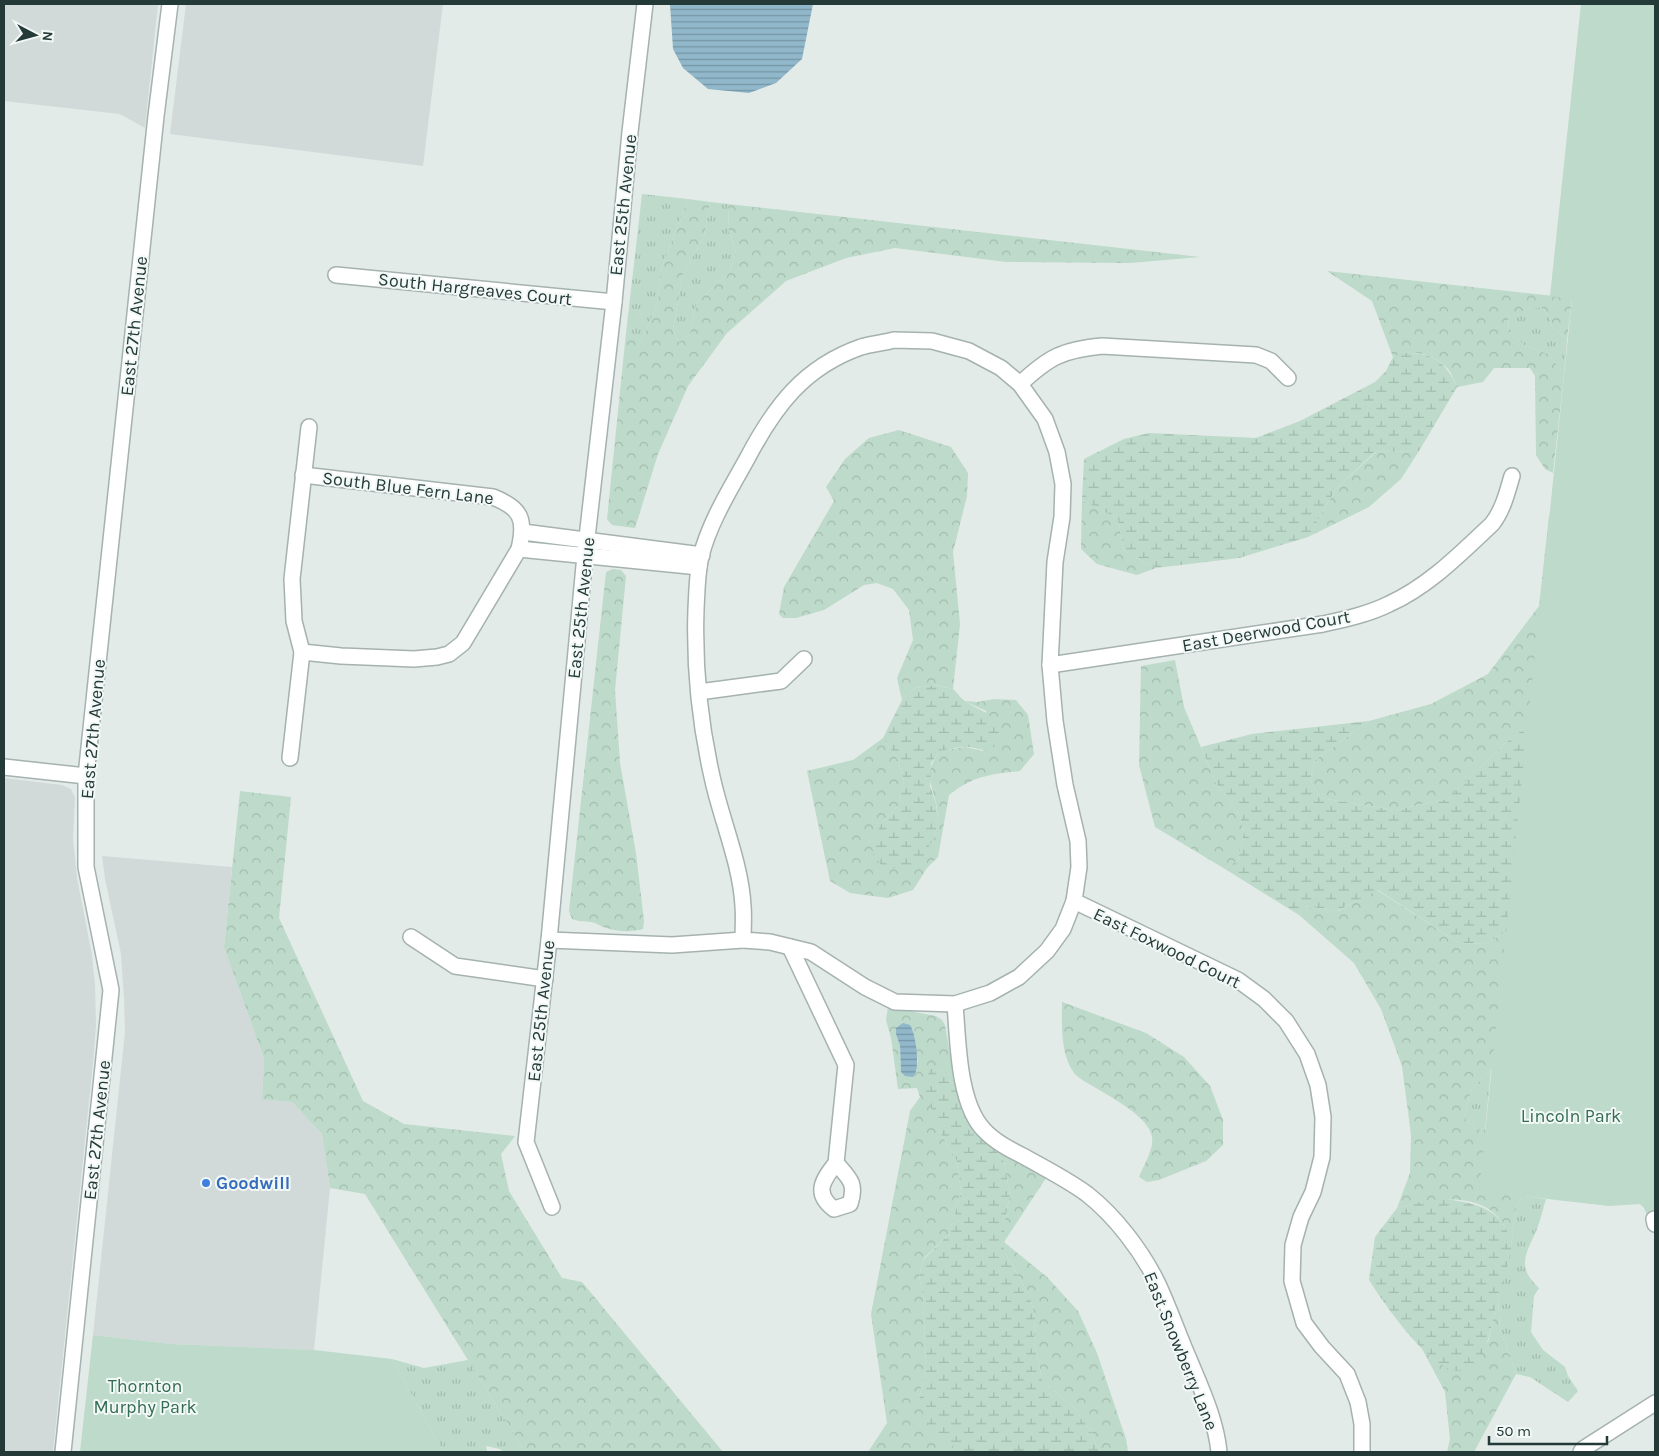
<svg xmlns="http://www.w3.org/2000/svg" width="1659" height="1456" font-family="Karla,sans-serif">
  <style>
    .built { fill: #d1dad8 }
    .grass { fill: url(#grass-tufts) }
    .forest { fill: url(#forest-crowns); fill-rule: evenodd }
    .wetland { fill: url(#wetland-marsh) }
    .park { fill: #bddaca }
    .water { fill: url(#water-rules) }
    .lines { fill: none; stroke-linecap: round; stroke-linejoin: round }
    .minor-casing { stroke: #a5b2b0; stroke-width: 18 }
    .minor { stroke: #fff; stroke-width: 15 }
    .shop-dot { fill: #3f7fe0; stroke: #f2f8f6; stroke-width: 2 }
    .labels { text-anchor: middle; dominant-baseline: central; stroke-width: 4; stroke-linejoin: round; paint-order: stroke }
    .street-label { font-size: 18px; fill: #243a38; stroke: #f2f8f6 }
    .park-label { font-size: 18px; fill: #336c53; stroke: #f2f8f6 }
    .shop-label { font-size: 18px; font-weight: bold; fill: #366cbe; stroke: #f2f8f6; text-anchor: start }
  </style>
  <defs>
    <pattern id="grass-tufts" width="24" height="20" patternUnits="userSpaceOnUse" patternTransform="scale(1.25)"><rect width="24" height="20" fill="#bddaca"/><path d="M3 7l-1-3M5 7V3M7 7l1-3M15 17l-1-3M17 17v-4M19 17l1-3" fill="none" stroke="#a2bcae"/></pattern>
    <pattern id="forest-crowns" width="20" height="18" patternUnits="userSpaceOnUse" patternTransform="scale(1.25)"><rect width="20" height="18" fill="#bddaca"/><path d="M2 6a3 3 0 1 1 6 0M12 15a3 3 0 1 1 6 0" fill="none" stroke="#a2bcae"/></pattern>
    <pattern id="wetland-marsh" width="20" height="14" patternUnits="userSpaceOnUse" patternTransform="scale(1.25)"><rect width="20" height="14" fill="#bddaca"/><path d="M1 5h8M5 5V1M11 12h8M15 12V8" fill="none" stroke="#a2bcae"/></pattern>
    <pattern id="water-rules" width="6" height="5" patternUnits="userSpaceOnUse" patternTransform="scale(1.25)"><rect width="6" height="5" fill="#90b7ca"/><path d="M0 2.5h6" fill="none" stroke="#7596a5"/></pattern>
  </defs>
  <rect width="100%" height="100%" fill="#e2ebe8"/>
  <g class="built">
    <path d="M4,4H158L145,128L120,114L4,101Z"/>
    <path d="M186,4H443L423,166L170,134Z"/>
    <path d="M4,778L62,785L71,789L75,797L73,839L77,878L92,955L95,985L96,1026L93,1063L53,1452H4Z"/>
    <path d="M102,856L232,867L224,947L264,1059L262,1098L292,1102L322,1134L330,1188L314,1350L171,1344L93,1335L125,1032L124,998L121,954L105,879Z"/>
  </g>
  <g class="grass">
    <path d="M642,194L688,199L660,272L658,303L642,340L626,333Z"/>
    <path d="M710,202L728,204L729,231L736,252L729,273L697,302L690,334L679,342L673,330L683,273L704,237Z"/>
    <path d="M1541,307L1549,316L1552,327L1567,340L1564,374L1548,354L1525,346L1509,332L1508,313Z"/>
    <path d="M1491,1070L1485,1130L1476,1129L1464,1118L1471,1090Z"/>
    <path d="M1523,1196L1546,1199C1543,1208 1541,1219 1537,1229C1527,1253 1515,1266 1539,1288L1534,1296L1531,1332L1543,1350L1565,1367L1568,1376L1578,1391L1568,1402L1530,1377L1516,1374L1500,1329L1498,1298L1511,1247L1516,1207Z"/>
    <path d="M392,1359L424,1368L468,1360L525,1452H503L500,1449L486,1446L487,1452H443Z"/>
  </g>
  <g class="forest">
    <path d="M688,199L710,202L704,237L683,273L673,330L679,342L690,334L697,302L729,273L736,252L729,231L728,204L1200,257L1130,263L1006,262L895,248L846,258L786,281L727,333L688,386L658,454L635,528L612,525L607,519L626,333L642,340L658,303L660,272Z"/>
    <path d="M1327,271L1572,298L1567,340L1552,327L1549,316L1541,307L1508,314L1509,332L1525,346L1548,354L1564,374L1553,473L1545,469L1536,455L1535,376L1530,368H1494L1483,382L1457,387C1454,381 1452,374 1448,369C1433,353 1413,349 1393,357L1372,301Z"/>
    <path d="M899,430L951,447L968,473L967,496L953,552L960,624L953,689L935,685L915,688L902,700L897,678L913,640L909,610L893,589L877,583L864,585L824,610L796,618H783L779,614L784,587L834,501L826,487L845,459L869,438Z"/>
    <path d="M1419,451L1401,479L1369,507L1308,537L1336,489L1376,452Z"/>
    <path d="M1082,500L1118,519L1124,551L1156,568L1137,575L1097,564L1081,549Z"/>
    <path d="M1549,516L1630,528L1655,538V708L1651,714L1643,758L1598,786L1596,799L1630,805L1655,795V992L1635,1007L1598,1020L1576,1045L1527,1042L1509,1052L1471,1090L1464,1118L1476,1129L1502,1132L1537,1104L1548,1101L1553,1108L1565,1166L1558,1181L1531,1183L1516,1207L1511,1247C1509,1240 1507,1231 1504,1225C1482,1189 1430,1199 1397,1208L1410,1173L1411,1135L1402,1066L1381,1009L1354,963L1299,915L1305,906L1338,911L1377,890L1459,943L1485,944L1524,921L1574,918L1599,905L1614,888L1619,866L1606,841L1573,832L1566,811L1571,783L1591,762L1609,729L1606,711L1588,701L1557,703L1503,745L1448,799L1395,810L1320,798L1310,780L1315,760L1369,721L1431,704L1488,674L1539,606Z"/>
    <path d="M613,569L621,570L626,576L615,690L620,763L636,853L644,921L643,929C631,932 618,932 607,928C601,927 597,923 591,922C584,921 579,922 572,919L569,911L606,572Z"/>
    <path d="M1175,660L1184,707L1216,783L1240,816L1244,832L1238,860L1225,869L1155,827L1139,765L1141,666Z"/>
    <path d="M994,699L1016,700L1028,715L1034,754L1020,771C990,774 973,776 949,795L938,857L927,868L913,890L888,898L850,893L830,881L807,771L853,760L883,738L898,760L904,781L898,806L882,823L934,838C937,826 939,815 936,803C930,780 924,772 940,751L965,747L983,751L986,711L964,701L978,702Z"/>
    <path d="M240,791L291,797L279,918L363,1101L404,1124L515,1136L501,1154L509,1191L562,1278L582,1282L723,1452H525L365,1194L330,1188L322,1134L292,1102L262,1099L264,1059L224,947Z"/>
    <path d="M1062,1002L1146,1033L1184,1057L1210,1086L1223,1120V1145L1206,1161L1159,1180L1147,1182L1139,1177C1143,1166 1154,1150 1152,1137C1150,1118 1111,1097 1096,1088C1089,1084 1079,1079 1074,1073C1060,1053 1062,1025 1062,1002Z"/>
    <path d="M888,1007L936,1016L942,1020L945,1025L954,1078L938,1068L937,1127L957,1161L961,1192L949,1234L924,1258L919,1276L923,1295L926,1368L919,1399L957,1447L967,1452H868L887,1423L871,1314L910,1111L920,1097L917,1088L898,1089L891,1038L886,1020ZM912,1028L918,1062L901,1072L900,1046L896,1034Z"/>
    <path d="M996,1150L1046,1178L1004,1242L1047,1277L1078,1311L1097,1353L1126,1439L1128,1452H1099L1092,1434L1072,1405L1043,1382L1034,1343L1035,1317L1030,1297L1004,1251V1224L1010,1195L1004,1162Z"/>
    <path d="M1498,1298L1500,1329L1516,1374L1474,1452H1447L1450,1439L1445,1392L1421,1347L1436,1361L1488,1342Z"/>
  </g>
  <g class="wetland">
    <path d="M1402,353C1432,352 1445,360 1457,387L1419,451L1375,452L1336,489L1308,537L1239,558L1156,568L1124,551L1118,519L1082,500L1084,459L1124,439L1149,433L1256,438L1300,421L1375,382L1386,371L1393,357Z"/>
    <path d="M935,685C941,687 949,687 954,690C958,693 961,699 965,701C985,715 1000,712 1000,742C983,756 982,747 965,747C957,747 948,750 940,751L931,763L930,786L936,804L938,821L934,838L922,859L906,871L881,865L873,855L872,840L882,823L898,806L904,781L898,760L883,738L902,700L915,688Z"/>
    <path d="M1557,703L1524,921L1485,944L1459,943L1378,890L1337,911L1306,906L1299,915L1225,869L1238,860L1244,832L1240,816L1216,783L1201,747L1252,734L1369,721L1315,760L1310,780L1320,798L1395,810L1448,799L1503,745Z"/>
    <path d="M938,1068L954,1078L962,1111L973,1131L996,1150L1004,1162L1010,1195L1004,1224V1251L1030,1297L1035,1317L1034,1343L1043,1382L1072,1405L1092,1434L1099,1452H967L934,1438L919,1399L926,1368L923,1295L919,1276L924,1259L949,1234L961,1192L957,1161L937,1127L926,1091L929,1069Z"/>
    <path d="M1445,1199C1476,1203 1506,1209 1511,1246C1512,1254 1501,1288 1498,1298C1492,1323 1488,1349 1475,1371C1468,1371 1459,1372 1452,1370C1423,1360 1385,1305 1369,1280L1375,1237L1397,1208L1428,1200Z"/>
  </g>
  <g class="park">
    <path d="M1581,4H1655V1215L1648,1217L1644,1208L1640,1204L1609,1206L1479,1191L1572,299L1550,296Z"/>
    <path d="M93,1335L171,1344L314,1350L392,1359L443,1452H80Z"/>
  </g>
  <g class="water">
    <path d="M670,4H813L802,59L776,83L749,93L708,89L683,68L673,49Z"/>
    <path d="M903,1023L910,1025C916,1034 921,1070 913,1077L905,1076L901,1072L900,1046L896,1034V1028Z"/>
  </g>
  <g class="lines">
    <g class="minor-casing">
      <g id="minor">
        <path d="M336,275L614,302"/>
        <path d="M894,340L932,341L969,351L1001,368L1020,384L1045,419L1057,452L1063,484L1062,517L1055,562L1050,665L1055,721L1065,785L1078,841L1079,867L1074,901L1063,929L1047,951L1019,977L990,993L955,1004L895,1002L865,987L811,952L770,942L743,940C743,929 744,917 743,906C741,865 722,821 713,781C700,725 694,666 696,609C697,591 697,573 701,556C710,521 731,488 748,457C775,406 804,367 861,347C871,344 883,343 894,340Z"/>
        <path d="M1020,384C1049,357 1062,350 1102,346L1256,355L1271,361L1288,378"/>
        <path d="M523,532L702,555"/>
        <path d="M519,549L699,567"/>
        <path d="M302,652L341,656L414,659L437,657L449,654L463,643L519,549C526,519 521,508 493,497L303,475"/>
        <path d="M1050,665L1323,624C1346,619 1369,614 1389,604C1429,586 1461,553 1492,524C1503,510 1507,493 1512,476"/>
        <path d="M699,692L781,681L804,659"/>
        <path d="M290,758L302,652L294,621L292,579L309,427"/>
        <path d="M4,767L86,776"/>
        <path d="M1074,901L1238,980L1264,999L1286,1021L1307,1054L1318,1085L1323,1117L1322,1157L1313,1192L1301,1217L1293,1245L1292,1281L1304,1323L1322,1347L1347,1374L1358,1402L1362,1424V1452"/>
        <path d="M411,937L455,966L545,979"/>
        <path d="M549,940L672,945L743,940"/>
        <path d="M790,947L846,1065L836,1163C849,1178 857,1183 850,1204L834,1209C813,1193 823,1180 836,1163"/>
        <path d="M955,1004C958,1040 958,1103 984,1130C995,1142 1011,1150 1025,1157C1046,1169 1068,1180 1087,1194C1115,1216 1141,1250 1157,1282C1169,1307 1178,1334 1189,1359C1201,1388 1216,1420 1219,1452"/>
        <path d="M552,1207L526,1142L549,940L585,555L614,302L630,132L645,4"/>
        <path d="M1654,1219L1655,1224"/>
        <path d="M63,1452L111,990L86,867V776L156,116L170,4"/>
        <path d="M1581,1452L1583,1449L1655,1403"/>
      </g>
    </g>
    <use href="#minor" class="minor"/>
  </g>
  <circle class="shop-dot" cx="206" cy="1183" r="5"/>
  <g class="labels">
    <g class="street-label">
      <text transform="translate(623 205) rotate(-84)">East 25th Avenue</text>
      <text transform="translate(475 289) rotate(6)">South Hargreaves Court</text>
      <text transform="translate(134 326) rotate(-84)">East 27th Avenue</text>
      <text transform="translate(408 488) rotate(7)">South Blue Fern Lane</text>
      <text transform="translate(581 608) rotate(-84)">East 25th Avenue</text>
      <text transform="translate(1266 631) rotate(-10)">East Deerwood Court</text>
      <text transform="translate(93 729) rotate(-85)">East 27th Avenue</text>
      <text transform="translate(1167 948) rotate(26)">East Foxwood Court</text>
      <text transform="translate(541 1011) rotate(-84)">East 25th Avenue</text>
      <text transform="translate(97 1130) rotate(-84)">East 27th Avenue</text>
      <text transform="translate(1181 1351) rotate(68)">East Snowberry Lane</text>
    </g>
    <g class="park-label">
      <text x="1571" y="1116">Lincoln Park</text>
      <text x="145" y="1386">Thornton<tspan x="145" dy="21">Murphy Park</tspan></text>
    </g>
    <g class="shop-label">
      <text x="216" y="1183">Goodwill</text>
    </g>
  </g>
  <rect width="1659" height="1456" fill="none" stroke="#243a38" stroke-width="10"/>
  <g transform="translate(35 35) rotate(96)" stroke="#f2f8f6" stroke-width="4" paint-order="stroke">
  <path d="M0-4L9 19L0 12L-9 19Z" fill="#243a38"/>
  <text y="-8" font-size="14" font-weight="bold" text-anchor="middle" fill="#243a38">N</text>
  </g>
  <path d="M1489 1436v8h118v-8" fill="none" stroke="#243a38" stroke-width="2.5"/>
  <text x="1496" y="1436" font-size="15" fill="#243a38" stroke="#f2f8f6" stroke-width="4" paint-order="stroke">50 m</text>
</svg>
